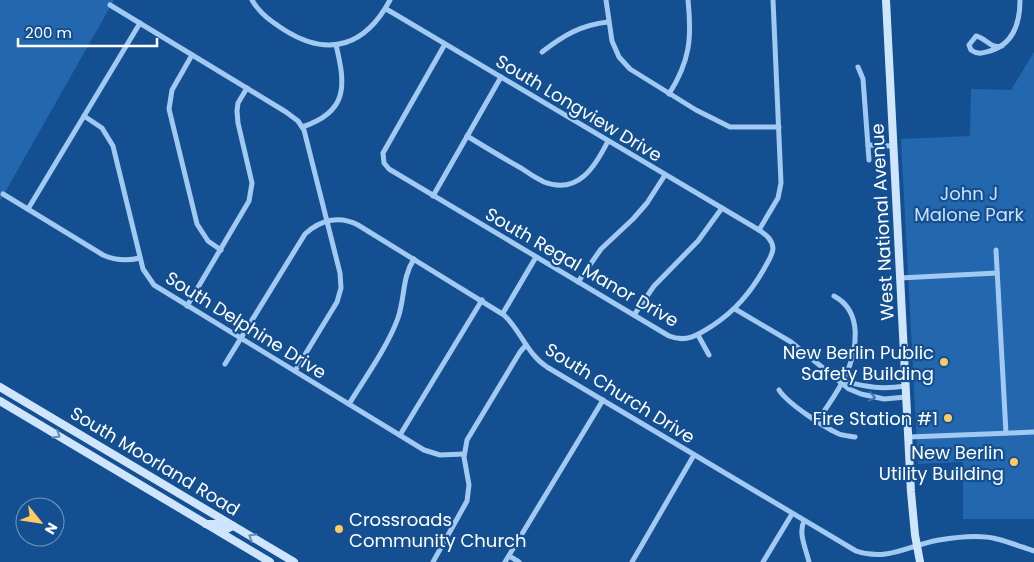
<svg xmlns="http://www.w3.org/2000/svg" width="1034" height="562" font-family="Poppins,sans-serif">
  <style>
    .green { fill: #2368ae }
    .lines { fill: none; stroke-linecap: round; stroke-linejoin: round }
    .minor { stroke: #a1c9f1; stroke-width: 5 }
    .secondary { stroke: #cfe5fc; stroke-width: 8 }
    .oneway { stroke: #3e74ae }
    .oneway2 { stroke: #5f8cbc }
    .poi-dot { fill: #ffca61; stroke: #145091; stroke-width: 2 }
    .labels { text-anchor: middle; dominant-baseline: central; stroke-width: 4.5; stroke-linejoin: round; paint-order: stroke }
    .street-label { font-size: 18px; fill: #fff; stroke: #145091 }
    .park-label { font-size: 18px; fill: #c8e2fc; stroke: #145091 }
    .poi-label { font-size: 18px; fill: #fff; stroke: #145091; text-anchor: end }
  </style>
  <rect width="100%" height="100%" fill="#145091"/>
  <g class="green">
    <path d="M0,0H114L0,201Z"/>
    <path d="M1034,52V519H963V462L918,464L901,139L970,136L971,89L1011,90Z"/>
  </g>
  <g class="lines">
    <g class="minor">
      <path d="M252,0C260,14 272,22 286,31C330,58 366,45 390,0"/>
      <path d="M606,0L612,41L619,57L630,69L696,110L730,127H779"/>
      <path d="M110,5L286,112L298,121L304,130L340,273L341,288L337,302L295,371"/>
      <path d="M386,9L393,13L759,230C766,235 772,239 773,248C773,255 767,263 764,269C750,293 735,311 712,326C698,335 686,343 669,336L389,169L384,163L383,153L445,44"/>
      <path d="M1002,46C990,49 986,38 976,36L969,45L971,50C978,55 983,53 990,51C1014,44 1020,23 1020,0"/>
      <path d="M542,52C564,35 581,25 608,22"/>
      <path d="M192,55L172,90L169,109L197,224L208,241L221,250"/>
      <path d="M858,67L863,79L869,160"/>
      <path d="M669,94C690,61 692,38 688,0"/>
      <path d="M84,116L102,128L113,146L143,269L154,285L424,450L440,455L464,454"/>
      <path d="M302,127C348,112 346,86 336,45"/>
      <path d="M467,136C485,147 503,158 521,168C528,173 536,178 544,182C578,195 595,167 608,141"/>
      <path d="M868,145L893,146"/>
      <path d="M3,194L103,255C116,261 127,261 140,258"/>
      <path d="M433,196L501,77"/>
      <path d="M28,209L140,23"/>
      <path d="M759,230L778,198L781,183L773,0"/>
      <path d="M996,250L1006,433"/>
      <path d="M900,278L997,273"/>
      <path d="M578,282L601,249L633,219L647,203L665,175"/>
      <path d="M187,306L249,201L252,183L238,123L237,111L238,103L247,88"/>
      <path d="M735,309L791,342L849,389L861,394L875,397L884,399L906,397"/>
      <path d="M503,313L536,257"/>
      <path d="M634,315L654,286L698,241L722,208"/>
      <path d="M698,335L709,355"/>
      <path d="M225,364L305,234C320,220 339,215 358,225L504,315C521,331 527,354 547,367L856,551C888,562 909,545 939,540C957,537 979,534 997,539C1009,542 1022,547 1034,551"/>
      <path d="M843,382C851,382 858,385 866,386C880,389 892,388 906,386"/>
      <path d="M779,390C788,404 824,427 839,434C844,436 850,436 855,437"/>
      <path d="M349,404C365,378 388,346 398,318C405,298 402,277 414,259"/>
      <path d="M818,421C827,406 838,392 845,377C857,351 864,312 834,296"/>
      <path d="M400,435L482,300"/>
      <path d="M909,437L1034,432"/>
      <path d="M804,521C798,533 806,549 809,562"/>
      <path d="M509,556L519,562"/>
      <path d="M433,562L467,501L469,485L464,457L467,440L520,352L526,345"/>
      <path d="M505,562L603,400"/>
      <path d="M632,562L694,455"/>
      <path d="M763,562L792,514"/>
    </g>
    <g class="secondary">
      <path d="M886,0L911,492L915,535L920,562"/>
      <path d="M0,387L294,562"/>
      <path d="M0,401L270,562"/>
      <path d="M206,524H216L227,529L233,526"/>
    </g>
  </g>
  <defs><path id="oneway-chevron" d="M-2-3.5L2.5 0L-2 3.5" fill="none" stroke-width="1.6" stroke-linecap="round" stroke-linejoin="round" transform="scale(1.25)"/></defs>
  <use class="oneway" href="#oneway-chevron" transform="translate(872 397) rotate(11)"/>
  <g class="oneway2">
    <use href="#oneway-chevron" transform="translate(57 435) rotate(31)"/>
    <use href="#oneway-chevron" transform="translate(252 537) rotate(-149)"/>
  </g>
  <g class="poi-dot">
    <circle cx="944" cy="362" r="5"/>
    <circle cx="948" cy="418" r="5"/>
    <circle cx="1014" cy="462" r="5"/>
    <circle cx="339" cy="529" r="5"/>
  </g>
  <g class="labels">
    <g class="street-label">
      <text transform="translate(579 108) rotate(31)">South Longview Drive</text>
      <text transform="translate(882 222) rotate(-93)">West National Avenue</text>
      <text transform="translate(582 267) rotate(30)">South Regal Manor Drive</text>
      <text transform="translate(246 325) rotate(32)">South Delphine Drive</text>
      <text transform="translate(620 393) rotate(32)">South Church Drive</text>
      <text transform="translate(155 461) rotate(31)">South Moorland Road</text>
    </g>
    <g class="park-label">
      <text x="969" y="193">John J<tspan x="969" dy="21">Malone Park</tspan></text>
    </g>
    <g class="poi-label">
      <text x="934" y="352">New Berlin Public<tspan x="934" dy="21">Safety Building</tspan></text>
      <text x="938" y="418">Fire Station #1</text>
      <text x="1004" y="452">New Berlin<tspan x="1004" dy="21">Utility Building</tspan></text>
      <text x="349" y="519" text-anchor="start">Crossroads<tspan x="349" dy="21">Community Church</tspan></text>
    </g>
  </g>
  <g transform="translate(40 522) rotate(120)"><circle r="24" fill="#145091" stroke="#7296bd"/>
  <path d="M0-4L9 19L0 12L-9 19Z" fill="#ffca61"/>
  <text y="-8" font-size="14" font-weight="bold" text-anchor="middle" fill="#ffffff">N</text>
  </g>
  <path d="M18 38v8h139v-8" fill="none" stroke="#ffffff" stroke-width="2.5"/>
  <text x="25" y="38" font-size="15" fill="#ffffff" stroke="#145091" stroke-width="4" paint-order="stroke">200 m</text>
</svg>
